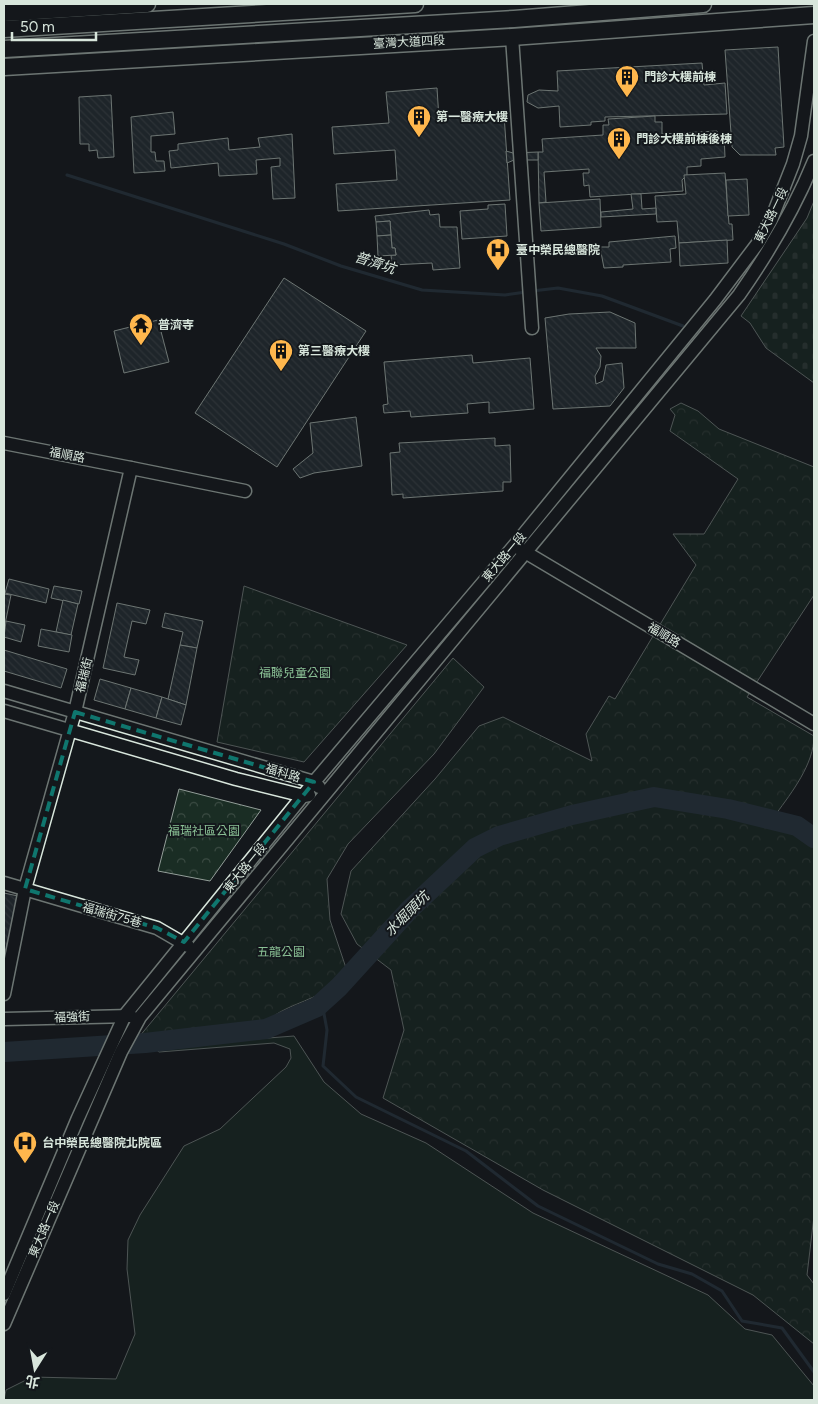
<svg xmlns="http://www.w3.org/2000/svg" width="818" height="1404" font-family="Figtree,'Noto Sans TC',sans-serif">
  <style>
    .grass { fill: #1a2d24; stroke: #939e99 }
    .forest { fill: url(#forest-crowns); stroke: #939e99 }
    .cemetery { fill: url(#cemetery-stones); stroke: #939e99 }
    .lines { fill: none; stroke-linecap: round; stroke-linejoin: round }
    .stream { stroke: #2f3f4d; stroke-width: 3 }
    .river { stroke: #2f3f4d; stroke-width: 20 }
    .building { fill: url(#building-back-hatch); stroke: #d8e6dc }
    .minor-casing { stroke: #d8e6dc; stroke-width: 15 }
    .major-casing { stroke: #d8e6dc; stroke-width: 19 }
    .minor { stroke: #14181c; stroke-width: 12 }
    .major { stroke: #14181c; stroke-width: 16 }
    .marked { fill: none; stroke: #0f766e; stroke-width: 4; stroke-dasharray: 10 6; stroke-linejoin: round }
    .labels { text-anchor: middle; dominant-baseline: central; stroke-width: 4; stroke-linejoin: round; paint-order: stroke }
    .street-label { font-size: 12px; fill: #d8e6dc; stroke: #14181c }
    .poi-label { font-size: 12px; font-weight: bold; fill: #d8e6dc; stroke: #14181c; text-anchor: start }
    .park-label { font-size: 12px; fill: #8ac095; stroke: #14181c }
    .water-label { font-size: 14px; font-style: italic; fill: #d8e6dc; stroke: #14181c }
  </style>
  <defs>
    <pattern id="forest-crowns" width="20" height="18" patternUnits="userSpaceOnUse" patternTransform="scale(1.25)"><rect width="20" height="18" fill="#1a2d24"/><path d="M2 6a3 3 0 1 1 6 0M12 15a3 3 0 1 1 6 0" fill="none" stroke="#3b4b43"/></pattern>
    <pattern id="cemetery-stones" width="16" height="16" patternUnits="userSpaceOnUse" patternTransform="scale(1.25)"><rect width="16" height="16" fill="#1a2d24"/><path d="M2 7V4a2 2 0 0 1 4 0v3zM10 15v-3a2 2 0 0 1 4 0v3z" fill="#3b4b43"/></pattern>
    <pattern id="building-back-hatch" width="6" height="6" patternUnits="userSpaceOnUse" patternTransform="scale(1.25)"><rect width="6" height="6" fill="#2c363c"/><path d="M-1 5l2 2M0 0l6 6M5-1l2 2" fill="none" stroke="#4a5358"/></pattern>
  </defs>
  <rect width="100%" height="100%" fill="#14181c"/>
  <path class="grass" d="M294,1036L324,1082L361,1114L426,1143L533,1213L708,1295L745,1329L772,1335L814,1386V1400H4L6,1390L32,1377L116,1379L135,1334L127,1269L128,1240L140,1215L184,1146L220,1129L286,1067L291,1058L290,1049L274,1043L159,1052L153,1047Z"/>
  <g class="forest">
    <path d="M681,403L698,411L719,429L814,467V595L747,697L814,736C814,764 792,792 776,814L814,832V1216L807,1275L814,1284V1344L753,1295L543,1190L383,1098L404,1030L391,970L357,944L341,914L351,871L435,779L479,726L503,717L592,761L586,734L609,696L615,699L696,565L673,534H704L738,479L670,431L675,415L670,409Z"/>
    <path d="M244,586L407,645L304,762L217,742Z"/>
    <path d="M453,658L484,687L434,754L348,844L327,879L330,920L346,968C341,974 335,984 328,989C309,1002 283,1006 266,1022L139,1037Z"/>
    <path d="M179,789L261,810L210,881L158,871Z"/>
  </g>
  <path class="cemetery" d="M814,201V383L766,348L750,323L741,316L807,218Z"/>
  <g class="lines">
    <g class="stream">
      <path d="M67,175L284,244L341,266L422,290L505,295L526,292"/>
      <path d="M532,291L558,288L602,296L683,326"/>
      <path d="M322,1003L327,1030L323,1066L356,1097L466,1151L538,1206L658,1264L692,1274L722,1291L742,1321L782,1328L814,1372"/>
    </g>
    <path class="river" d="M4,1052L145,1043L266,1029L317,1007L339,987L410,909L475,848L499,836L572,815L654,797L728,809L797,826L814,838"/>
  </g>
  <g class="building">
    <path d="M778,47L784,147L775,148L776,155H740L732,147L725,50Z"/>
    <path d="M702,63L704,85L725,83L727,114L605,117V121L591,122V125L560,127L559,106L538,108L527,102L528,95L539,90L558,91L557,71Z"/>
    <path d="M437,88L439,119L504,115L510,200L338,211L336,184L397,180L395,150L334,154L332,127L389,123L386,92Z"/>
    <path d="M111,95L114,157L98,158L97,150L89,151V144H80L79,97Z"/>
    <path d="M173,112L175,134L151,136V152H155L156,161H164L165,171L134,173L131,117Z"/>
    <path d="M655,116V122H662V134L717,131L718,135H724L725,157L701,159V166L687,167V175L682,180L683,191L590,197L589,185L584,186L583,173H589V169L544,172L546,202L539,203L538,152H543L542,139L603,135V125H609L608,119Z"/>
    <path d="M292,134L295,198L273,199L271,167L280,166V158L256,160L257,174L219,176L218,163L171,168L169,151L178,150V144L228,138L229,150L260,147L258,138Z"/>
    <path d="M506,151L513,153L538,152V160H514L507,163Z"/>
    <path d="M725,173L729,224H732L733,240L679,243L677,221L657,222L655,196L686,194L684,175Z"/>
    <path d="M747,179L749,215L728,216L726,180Z"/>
    <path d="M631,194H641L642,209L656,208V214L601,217V212L633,209Z"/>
    <path d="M600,199L601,227L541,231L539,203Z"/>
    <path d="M505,204L507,236L462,239L460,211L488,209V205Z"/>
    <path d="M429,210L430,215L439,214L440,227H457L460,268L433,270L432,263L392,265L391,255H396L395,248H392L390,221L376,222L375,216Z"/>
    <path d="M390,221L391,235L377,236L376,222Z"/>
    <path d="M391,235L392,248H395L396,255L378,256L377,236Z"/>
    <path d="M675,236L676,248L670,249L671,262L623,265V267L604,268L600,247H609V242Z"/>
    <path d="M727,240L728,263L680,266L679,243Z"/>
    <path d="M284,278L366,331L277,467L195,413Z"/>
    <path d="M610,312L635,323L636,348H596L601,356L600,367L595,376L596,384L603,381L606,365L622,363L624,388L610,406L553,409L545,318L569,314Z"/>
    <path d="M158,320L169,362L124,373L114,331Z"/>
    <path d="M472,355L473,363L530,358L534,409L489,413V402L467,404L468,413L411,417L410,411L384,413L383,405L388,404L384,362Z"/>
    <path d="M356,417L362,466L314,473L300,478L293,469L313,453L310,423Z"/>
    <path d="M495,438V446L510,445L511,482H503V491L403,498V494L392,495L390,453L400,452L399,443Z"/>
    <path d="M9,579L49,589L46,603L5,593Z"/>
    <path d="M54,586L82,591L79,604L51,598Z"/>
    <path d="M4,594L11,595L4,629Z"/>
    <path d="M63,600L78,604L71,635L56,632Z"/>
    <path d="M117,603L150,610L146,624L132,621L124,657L139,660L135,675L103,668Z"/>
    <path d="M165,613L203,621L197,648L180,645L183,632L162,627Z"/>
    <path d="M6,621L25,625L21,642L4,637Z"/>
    <path d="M41,629L72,635L69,652L38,646Z"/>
    <path d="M180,645L197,648L186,705L168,699Z"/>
    <path d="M4,650L67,669L61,688L4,671Z"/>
    <path d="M100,679L131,688L125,709L94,700Z"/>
    <path d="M131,688L162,697L156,718L125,709Z"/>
    <path d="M162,697L186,705L181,725L156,718Z"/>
    <path d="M4,893L18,896L6,950H4Z"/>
  </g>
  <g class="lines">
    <g class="minor-casing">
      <g id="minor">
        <path d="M512,37L532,328"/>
        <path d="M4,443L131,468"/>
        <path d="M520,549L814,724"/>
        <path d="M4,691L314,782L319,787"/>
        <path d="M4,711L236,779L304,796L309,795"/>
        <path d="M4,883L157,928L188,946"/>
        <path d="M4,994L25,889L75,712L131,468L245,491"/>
        <path d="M4,1019L131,1016"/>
        <path d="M4,1294L78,1118L125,1015L314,782L514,546L715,300L758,243L771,220L793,164L801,136L814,41"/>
        <path d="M4,1324L121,1052L140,1017L739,295C769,252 794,210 814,161"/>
      </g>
    </g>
    <g class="major-casing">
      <g id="major">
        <path d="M4,13L147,4"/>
        <path d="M4,29L415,4"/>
        <path d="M4,49L514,19L703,4"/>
        <path d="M4,67L512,37L814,15"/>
      </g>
    </g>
    <use href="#minor" class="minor"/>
    <use href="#major" class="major"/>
  </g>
  <path d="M0 0H818V1404H0ZM75,712L314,782L184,942L157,928L25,889Z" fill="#14181c" fill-opacity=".55" fill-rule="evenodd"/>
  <path class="marked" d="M75,712L314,782L184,942L157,928L25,889Z"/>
  <defs>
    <g id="building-pin" transform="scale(1.25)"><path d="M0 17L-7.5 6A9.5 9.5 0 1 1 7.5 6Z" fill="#ffb74d" stroke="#14181c"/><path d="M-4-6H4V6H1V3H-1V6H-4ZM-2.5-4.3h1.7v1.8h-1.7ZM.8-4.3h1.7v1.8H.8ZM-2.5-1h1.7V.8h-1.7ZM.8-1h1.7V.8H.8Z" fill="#111"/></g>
    <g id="hospital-pin" transform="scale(1.25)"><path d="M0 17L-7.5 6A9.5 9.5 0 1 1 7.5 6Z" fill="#ffb74d" stroke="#14181c"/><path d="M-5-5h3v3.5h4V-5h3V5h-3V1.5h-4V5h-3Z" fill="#111"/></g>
    <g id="temple-pin" transform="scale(1.25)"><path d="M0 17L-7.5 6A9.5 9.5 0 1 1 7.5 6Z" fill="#ffb74d" stroke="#14181c"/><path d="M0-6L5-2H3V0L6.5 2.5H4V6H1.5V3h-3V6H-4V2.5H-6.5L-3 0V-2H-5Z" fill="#111"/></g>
  </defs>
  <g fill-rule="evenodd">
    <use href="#building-pin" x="627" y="77"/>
    <use href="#building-pin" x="419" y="117"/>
    <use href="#building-pin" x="619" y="139"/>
    <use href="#hospital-pin" x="498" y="250"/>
    <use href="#temple-pin" x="141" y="325"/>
    <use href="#building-pin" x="281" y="351"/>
    <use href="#hospital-pin" x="25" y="1143"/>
  </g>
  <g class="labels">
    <g class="street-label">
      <text transform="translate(409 42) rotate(-3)">臺灣大道四段</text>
      <text transform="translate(771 215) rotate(-64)">東大路一段</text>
      <text transform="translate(67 455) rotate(11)">福順路</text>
      <text transform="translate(504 557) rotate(-50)">東大路一段</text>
      <text transform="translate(664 635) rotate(31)">福順路</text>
      <text transform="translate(84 675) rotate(-76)">福瑞街</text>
      <text transform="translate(283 773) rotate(17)">福科路</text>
      <text transform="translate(245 868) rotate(-51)">東大路一段</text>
      <text transform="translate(112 915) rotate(16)">福瑞街75巷</text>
      <text transform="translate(72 1017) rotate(-2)">福強街</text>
      <text transform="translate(44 1229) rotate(-67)">東大路一段</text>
    </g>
    <g class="poi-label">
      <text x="644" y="77">門診大樓前棟</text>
      <text x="436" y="117">第一醫療大樓</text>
      <text x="636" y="139">門診大樓前棟後棟</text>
      <text x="516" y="250">臺中榮民總醫院</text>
      <text x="158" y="325">普濟寺</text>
      <text x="298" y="351">第三醫療大樓</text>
      <text x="42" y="1143">台中榮民總醫院北院區</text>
    </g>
    <g class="park-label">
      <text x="295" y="673">福聯兒童公園</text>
      <text x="204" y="831">福瑞社區公園</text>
      <text x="281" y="952">五龍公園</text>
    </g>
    <g class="water-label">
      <text transform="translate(375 263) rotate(18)">普濟坑</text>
      <text transform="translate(407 914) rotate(-45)">水堀頭坑</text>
    </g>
  </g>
  <rect width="818" height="1404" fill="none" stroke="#d8e6dc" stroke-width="10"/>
  <g transform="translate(35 1369) rotate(191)" stroke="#14181c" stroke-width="4" paint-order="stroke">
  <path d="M0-4L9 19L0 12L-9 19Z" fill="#d8e6dc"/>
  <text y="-8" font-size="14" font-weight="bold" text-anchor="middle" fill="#d8e6dc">北</text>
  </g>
  <path d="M12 32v8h84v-8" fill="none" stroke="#d8e6dc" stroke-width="2.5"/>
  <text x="20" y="32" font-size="15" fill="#d8e6dc" stroke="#14181c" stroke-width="4" paint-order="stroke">50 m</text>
</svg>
